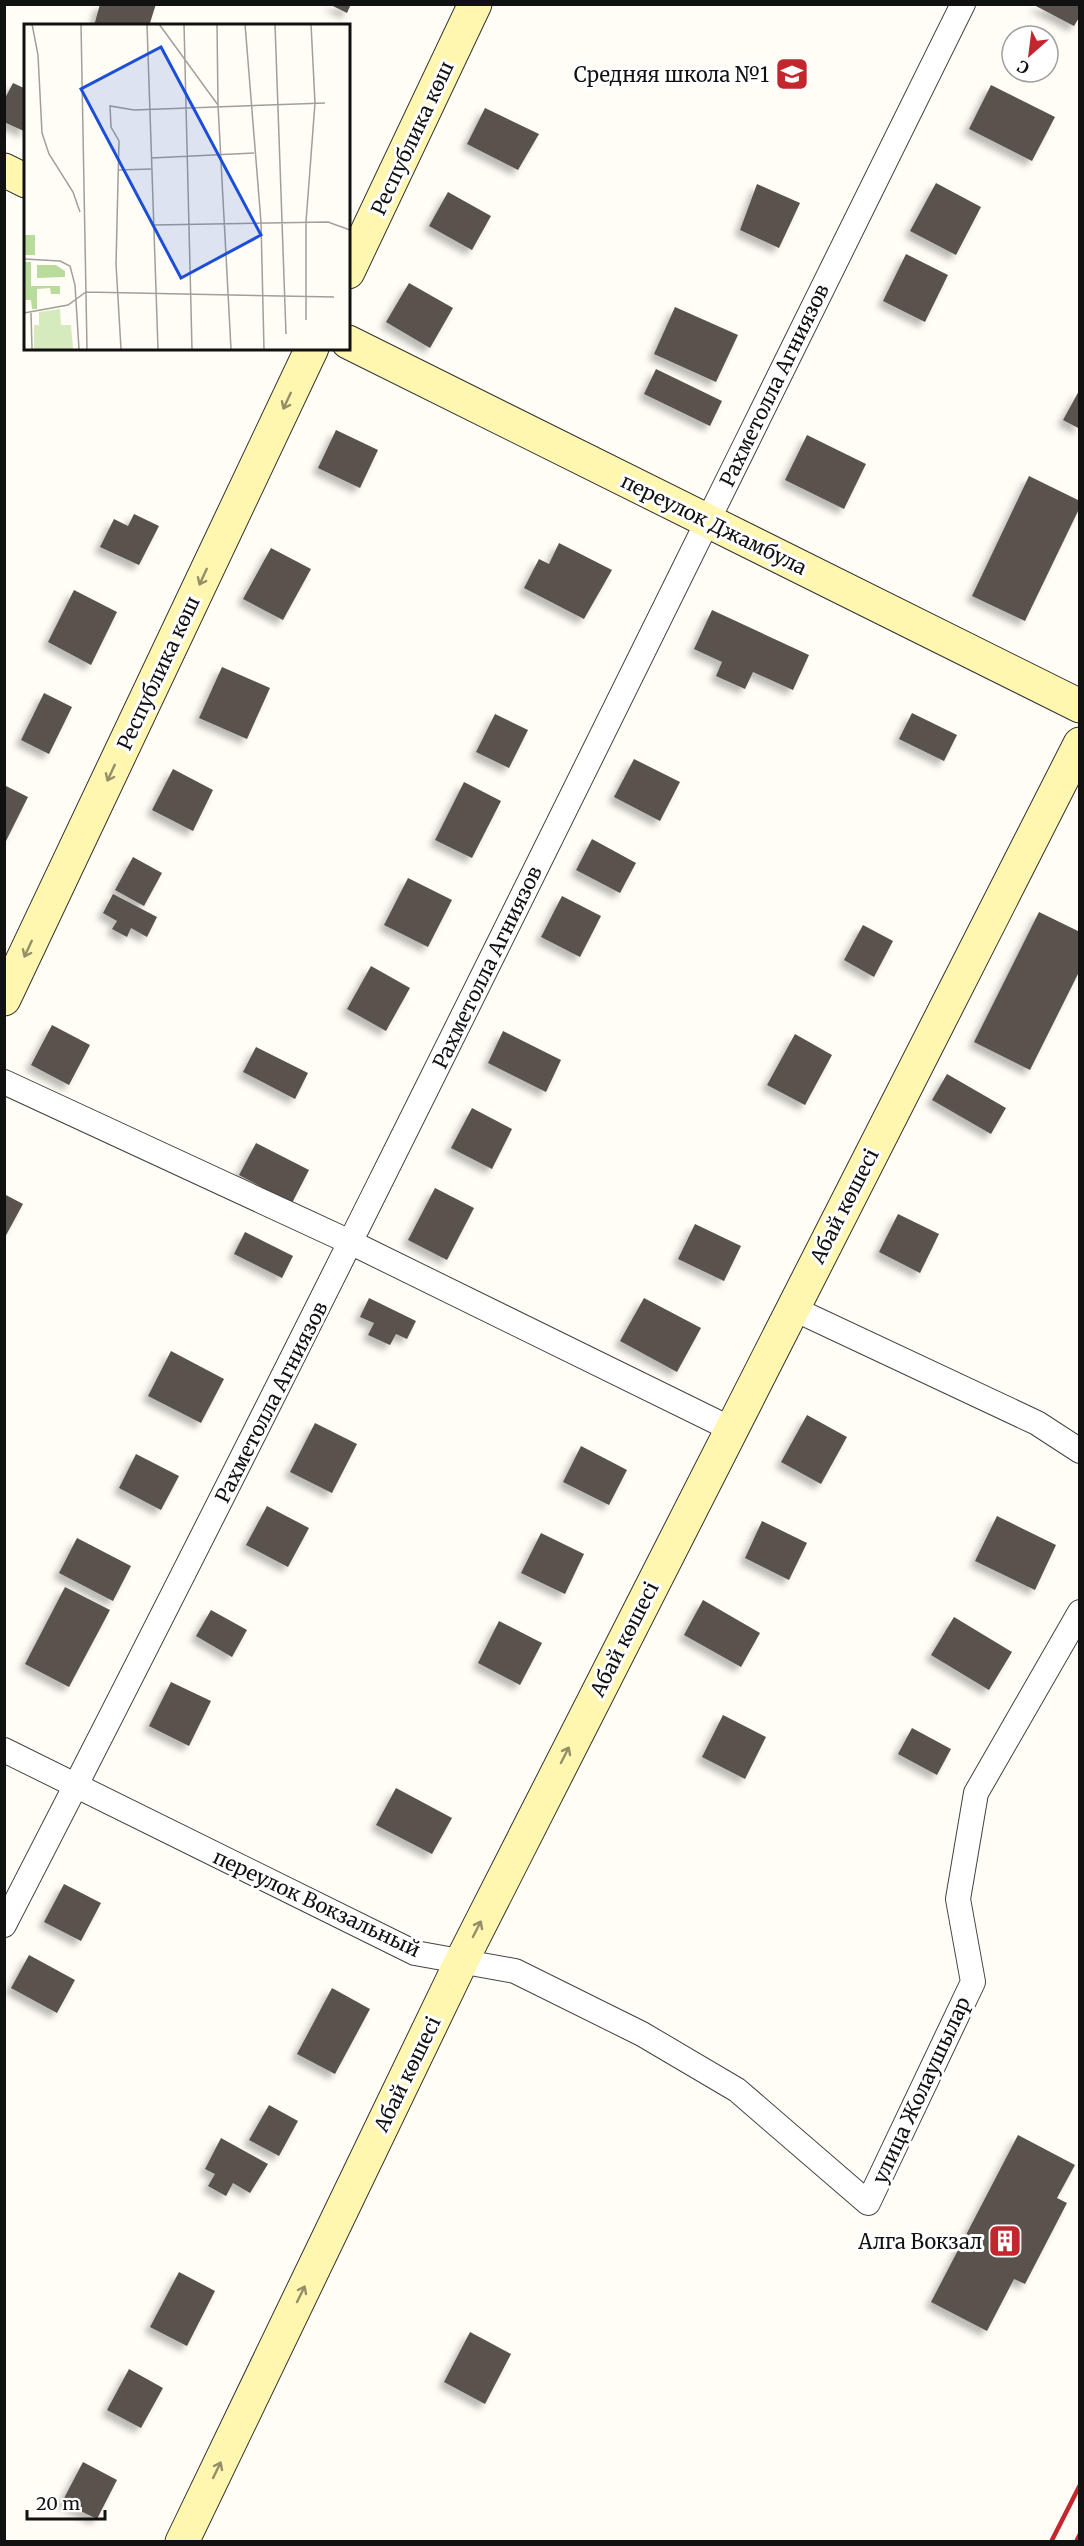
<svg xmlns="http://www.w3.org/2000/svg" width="1084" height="2546" font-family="Merriweather,serif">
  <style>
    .building { fill: #5a524d; filter: url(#shadow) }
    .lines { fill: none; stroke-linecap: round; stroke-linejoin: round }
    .street-casing { stroke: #444; stroke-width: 26 }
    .secondary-casing { stroke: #333; stroke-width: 35 }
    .street { stroke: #fff; stroke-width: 24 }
    .secondary { stroke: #fff6b0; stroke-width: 33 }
    .rail { stroke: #c4262e; stroke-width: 4.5 }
    .oneway { stroke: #948f68 }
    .labels { text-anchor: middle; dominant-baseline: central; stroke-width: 6; stroke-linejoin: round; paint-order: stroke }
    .poi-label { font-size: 20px; fill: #111; stroke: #fff; text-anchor: end }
    .street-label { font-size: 20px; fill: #111; stroke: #fff }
    .inset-road { fill: none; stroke: #a09f9a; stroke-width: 1.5 }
    .view { fill: #1d4ed8; fill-opacity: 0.15; stroke: #1d4ed8; stroke-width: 3 }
    .inset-edge { fill: none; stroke: #111; stroke-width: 3 }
  </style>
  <defs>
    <filter id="shadow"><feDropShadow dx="-5.5" dy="5.5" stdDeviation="3" flood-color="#0004"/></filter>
  </defs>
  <rect width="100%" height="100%" fill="#fffdf5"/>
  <g class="building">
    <path d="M100,4H156L149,26H94Z"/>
    <path d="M329,4H351L347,13Z"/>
    <path d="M1034,5H1080V16L1074,26Z"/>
    <path d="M13,83L26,89V132L4,122V100Z"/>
    <path d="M991,85L1055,117L1032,161L969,129Z"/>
    <path d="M485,108L539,134L518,170L467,144Z"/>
    <path d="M936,183L981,207L956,255L910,231Z"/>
    <path d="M757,184L800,203L779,248L740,230Z"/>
    <path d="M448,192L491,216L472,250L429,226Z"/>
    <path d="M906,254L948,275L925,322L883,301Z"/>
    <path d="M409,283L453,308L430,348L386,322Z"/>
    <path d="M675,307L738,335L716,382L654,354Z"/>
    <path d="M656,369L722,401L710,426L644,394Z"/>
    <path d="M1080,389V429L1063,420Z"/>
    <path d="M336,430L378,450L360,488L318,468Z"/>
    <path d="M807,435L866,464L844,509L785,480Z"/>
    <path d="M1029,476L1080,501V507L1025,621L972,596Z"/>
    <path d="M134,514L159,526L139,565L100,547L114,519L128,526Z"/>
    <path d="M559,543L612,570L584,619L524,588L539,559L549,564Z"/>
    <path d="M271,548L311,569L283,620L243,599Z"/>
    <path d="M74,590L117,612L91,665L48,642Z"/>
    <path d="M712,610L809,655L793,690L753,672L745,689L716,676L722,662L694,649Z"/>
    <path d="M222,667L270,688L247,739L199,718Z"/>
    <path d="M44,693L72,707L49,754L21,740Z"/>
    <path d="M912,713L957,735L944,761L899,739Z"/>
    <path d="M495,714L528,730L509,768L476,752Z"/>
    <path d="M634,759L680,782L660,821L614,797Z"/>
    <path d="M173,769L213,790L193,831L152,810Z"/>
    <path d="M464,782L501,801L472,858L435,840Z"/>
    <path d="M4,785L28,797L6,841L4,840Z"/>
    <path d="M592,839L636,863L620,893L576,870Z"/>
    <path d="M133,857L162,873L144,906L115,890Z"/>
    <path d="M408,878L452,900L428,947L384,925Z"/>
    <path d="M113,894L157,917L147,937L131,928L127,937L112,929L117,921L103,913Z"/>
    <path d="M562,896L601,916L580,957L541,937Z"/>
    <path d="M1039,912L1080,932V970L1030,1070L974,1042Z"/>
    <path d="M863,925L893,941L874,977L844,960Z"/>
    <path d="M371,966L410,988L386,1031L347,1009Z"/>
    <path d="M52,1025L90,1045L69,1085L31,1065Z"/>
    <path d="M503,1031L561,1060L546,1092L488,1063Z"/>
    <path d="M795,1034L832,1055L805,1105L767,1085Z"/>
    <path d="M256,1047L308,1073L295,1099L243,1072Z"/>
    <path d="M947,1074L1006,1108L991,1134L932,1100Z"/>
    <path d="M472,1108L512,1129L492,1169L451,1148Z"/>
    <path d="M256,1143L309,1170L292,1203L239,1175Z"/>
    <path d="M435,1188L474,1208L447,1260L408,1240Z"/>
    <path d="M4,1194L23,1204L4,1239Z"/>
    <path d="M898,1214L939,1234L920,1273L879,1252Z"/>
    <path d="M695,1224L741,1246L724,1281L678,1259Z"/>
    <path d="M245,1232L293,1256L282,1278L234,1254Z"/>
    <path d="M369,1298L416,1321L407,1339L396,1334L390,1345L368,1335L374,1323L360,1317Z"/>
    <path d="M644,1298L701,1328L677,1372L620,1341Z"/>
    <path d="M171,1351L224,1379L201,1423L148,1396Z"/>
    <path d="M807,1415L847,1437L821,1484L781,1462Z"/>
    <path d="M315,1423L357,1444L332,1493L290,1472Z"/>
    <path d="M581,1446L627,1470L609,1505L563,1482Z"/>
    <path d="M136,1454L179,1476L161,1510L119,1488Z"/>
    <path d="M267,1506L309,1528L288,1567L246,1545Z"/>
    <path d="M997,1516L1056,1545L1035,1590L975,1561Z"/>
    <path d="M762,1521L807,1543L789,1580L745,1558Z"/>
    <path d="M541,1533L584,1554L565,1594L521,1573Z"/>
    <path d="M77,1538L131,1566L113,1601L59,1573Z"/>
    <path d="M65,1587L110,1610L69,1687L25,1664Z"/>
    <path d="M703,1600L760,1633L741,1667L684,1635Z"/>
    <path d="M211,1610L247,1630L232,1657L196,1636Z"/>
    <path d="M954,1617L1012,1652L989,1690L931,1655Z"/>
    <path d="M499,1621L542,1643L520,1685L478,1663Z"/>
    <path d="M171,1682L211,1701L189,1746L149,1726Z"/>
    <path d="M723,1715L766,1737L745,1779L702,1757Z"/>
    <path d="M912,1728L951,1749L937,1775L898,1754Z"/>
    <path d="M396,1788L452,1818L432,1854L376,1825Z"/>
    <path d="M64,1884L101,1903L81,1941L44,1922Z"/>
    <path d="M29,1955L75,1980L57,2013L11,1988Z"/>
    <path d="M332,1988L370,2009L335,2074L297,2054Z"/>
    <path d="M269,2105L298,2121L279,2156L249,2140Z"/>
    <path d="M1018,2135L1075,2165L1057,2198L1067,2203L1025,2284L1014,2279L987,2331L931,2302Z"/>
    <path d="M221,2138L268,2164L250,2193L233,2183L226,2196L208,2186L215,2174L205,2169Z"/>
    <path d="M179,2272L215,2291L187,2346L150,2327Z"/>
    <path d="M470,2332L511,2354L485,2404L444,2382Z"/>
    <path d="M129,2369L163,2388L141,2428L107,2410Z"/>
    <path d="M83,2462L117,2480L97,2519L62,2502Z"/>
  </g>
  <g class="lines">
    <g class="street-casing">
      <g id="street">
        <path d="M4,1082L352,1243L731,1429"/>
        <path d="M792,1308L1037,1423L1080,1451"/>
        <path d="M4,1750L415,1953L515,1971L642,2034L737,2090L868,2203L973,1982L958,1899L976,1793L1080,1612"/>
        <path d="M4,1925C332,1289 645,646 963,4"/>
      </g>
    </g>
    <g class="secondary-casing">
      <g id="secondary">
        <path d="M4,170L26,181"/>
        <path d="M348,272L475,4"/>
        <path d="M348,342L1080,706"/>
        <path d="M4,999L312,348"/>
        <path d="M182,2542L462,1960L1080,744"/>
      </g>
    </g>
    <use href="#street" class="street"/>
    <use href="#secondary" class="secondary"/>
    <g class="rail">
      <path d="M1051,2542L1080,2485"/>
      <path d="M1076,2542L1080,2534"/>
    </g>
  </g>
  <defs><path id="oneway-shaft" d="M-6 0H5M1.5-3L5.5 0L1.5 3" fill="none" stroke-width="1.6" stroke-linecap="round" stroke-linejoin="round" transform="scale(1.5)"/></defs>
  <g class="oneway">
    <use href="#oneway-shaft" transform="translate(287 401) rotate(115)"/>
    <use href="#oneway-shaft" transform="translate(203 577) rotate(115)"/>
    <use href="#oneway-shaft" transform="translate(111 773) rotate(115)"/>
    <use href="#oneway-shaft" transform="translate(28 949) rotate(115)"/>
    <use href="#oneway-shaft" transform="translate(565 1755) rotate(-63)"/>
    <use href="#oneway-shaft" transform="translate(477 1929) rotate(-63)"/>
    <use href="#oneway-shaft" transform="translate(301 2294) rotate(-64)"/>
    <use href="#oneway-shaft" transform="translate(217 2470) rotate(-64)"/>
  </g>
  <defs>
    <g id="school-square" transform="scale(1.725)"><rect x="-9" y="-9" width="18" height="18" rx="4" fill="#c4262e" stroke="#fff"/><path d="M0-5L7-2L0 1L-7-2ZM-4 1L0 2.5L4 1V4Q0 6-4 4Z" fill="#fff"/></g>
    <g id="building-square" transform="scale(1.725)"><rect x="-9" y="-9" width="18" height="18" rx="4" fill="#c4262e" stroke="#fff"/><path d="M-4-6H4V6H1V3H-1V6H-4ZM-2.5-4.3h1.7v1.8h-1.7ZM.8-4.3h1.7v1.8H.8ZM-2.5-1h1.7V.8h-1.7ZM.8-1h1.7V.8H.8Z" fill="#fff"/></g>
  </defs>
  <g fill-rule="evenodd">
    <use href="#school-square" x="792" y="74"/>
    <use href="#building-square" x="1005" y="2241"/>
  </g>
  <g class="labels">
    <g class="poi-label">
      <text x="769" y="74">Средняя школа №1</text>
      <text x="982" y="2241">Алга Вокзал</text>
    </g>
    <g class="street-label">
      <text transform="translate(412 138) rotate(-65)">Республика көш</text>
      <text transform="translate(774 385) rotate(-64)">Рахметолла Агниязов</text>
      <text transform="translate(714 524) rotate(26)">переулок Джамбула</text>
      <text transform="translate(158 673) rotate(-65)">Республика көш</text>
      <text transform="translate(487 967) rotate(-64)">Рахметолла Агниязов</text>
      <text transform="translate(844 1206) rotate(-63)">Абай көшесі</text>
      <text transform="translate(271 1402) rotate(-63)">Рахметолла Агниязов</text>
      <text transform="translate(624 1639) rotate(-63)">Абай көшесі</text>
      <text transform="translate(317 1903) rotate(25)">переулок Вокзальный</text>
      <text transform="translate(407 2074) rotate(-64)">Абай көшесі</text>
      <text transform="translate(921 2090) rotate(-65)">улица Жолаушылар</text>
    </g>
  </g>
  <g transform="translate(24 24)">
    <rect width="326" height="326" fill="#fffdf5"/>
    <path d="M0,211H11V231H0ZM0,238H7V262H36V270H27L26,264L13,265V285H8L7,276H0ZM13,241H32L41,247V253L13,254Z" fill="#b9dc9c"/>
    <path d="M36,285L37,301H47L49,325H10V301H15V288Z" fill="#d5ebbd"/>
    <path class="inset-road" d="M8,0L14,31L18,109L25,130L49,168L56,188M57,0L63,325M123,0L134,325M135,0L194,81L207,325M160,0L168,325M193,0L194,81M221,0L237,198L240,325M251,0L262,310M127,134L230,129M94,146L127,145M130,201L304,198L326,206M0,235L36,237L46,242L51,261L55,325M0,289L44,281L62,268L310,273M7,289L8,325M282,296V198L291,79L287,0M97,325L92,240L95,117L87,103L86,82L110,86L301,79"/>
    <path class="view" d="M137,23L237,211L157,254L57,65Z"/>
    <rect width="326" height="326" class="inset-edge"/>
  </g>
  <rect width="1084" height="2546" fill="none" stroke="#111111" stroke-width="12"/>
  <g transform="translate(1030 54) rotate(208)"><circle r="28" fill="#ffffff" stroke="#a0a0a0" stroke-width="1.5"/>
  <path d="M0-4.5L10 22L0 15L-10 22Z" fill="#c4262e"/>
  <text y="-9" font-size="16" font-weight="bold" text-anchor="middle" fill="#111111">С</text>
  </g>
  <path d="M27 2510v9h78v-9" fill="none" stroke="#111111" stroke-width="3"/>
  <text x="36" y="2510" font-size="18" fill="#111111" stroke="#ffffff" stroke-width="4.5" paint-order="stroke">20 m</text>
</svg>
